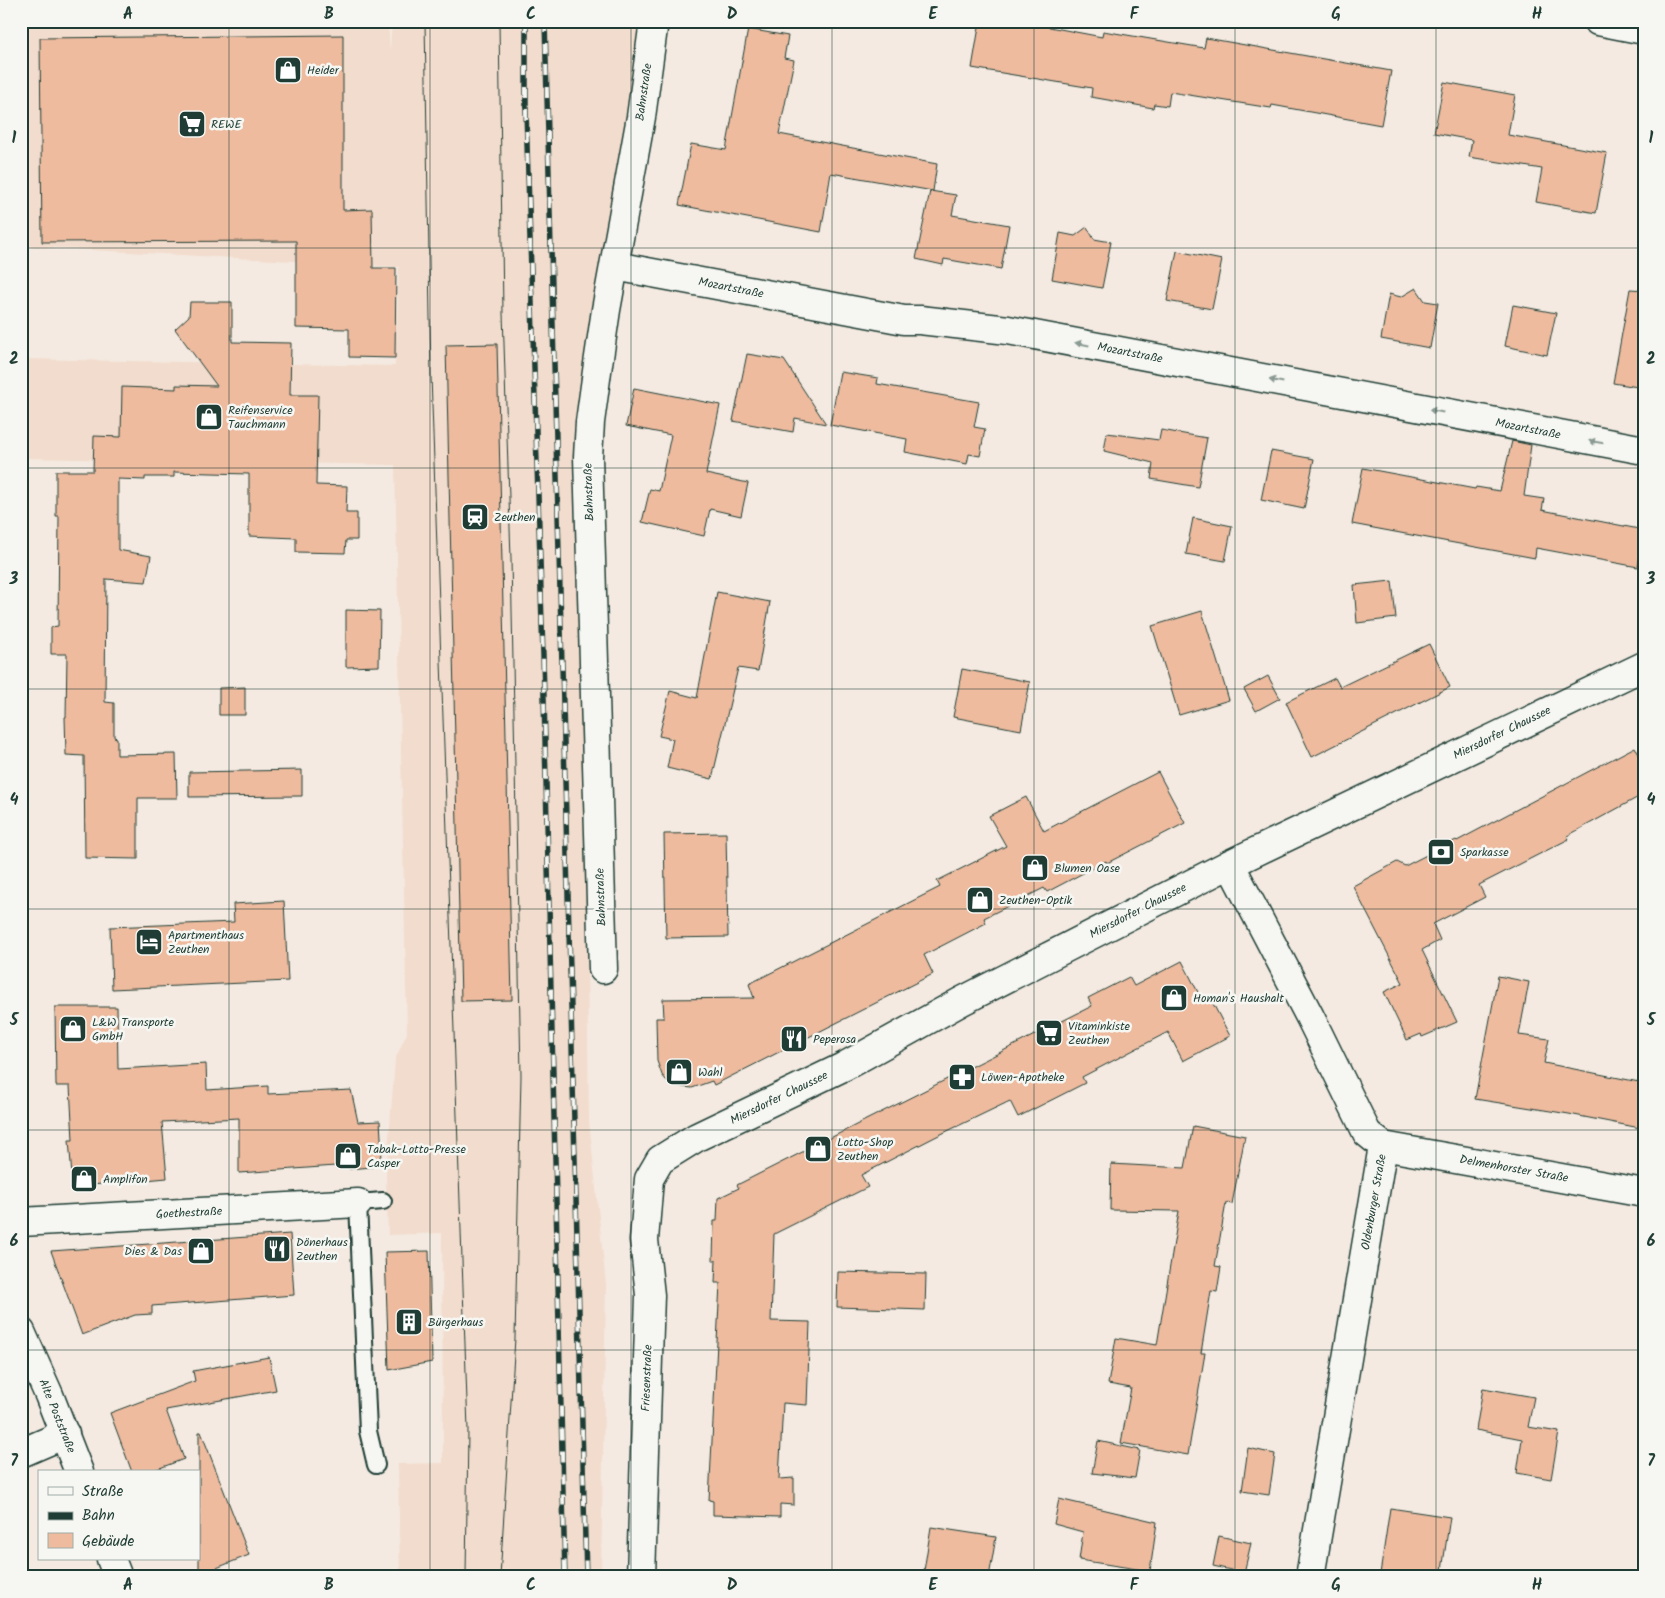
<svg xmlns="http://www.w3.org/2000/svg" width="1665" height="1598" font-family="Kalam,sans-serif">
  <style>
    .built { fill: #f2dccd }
    .building { fill: #eebb9f; stroke: #1f3d34 }
    .lines { fill: none; stroke-linecap: round; stroke-linejoin: round }
    .lane-casing { stroke: #1f3d34; stroke-width: 20 }
    .street-casing { stroke: #1f3d34; stroke-width: 31 }
    .secondary-casing { stroke: #1f3d34; stroke-width: 31 }
    .lane { stroke: #f6f6f2; stroke-width: 16 }
    .street { stroke: #f6f6f2; stroke-width: 28 }
    .secondary { stroke: #f6f6f2; stroke-width: 28 }
    .tram { stroke: #1f3d34; stroke-width: 1 }
    .rail-casing { stroke: #1f3d34; stroke-width: 5.5 }
    .rail { stroke: #f6f6f2; stroke-width: 4; stroke-dasharray: 11; stroke-linecap: butt }
    .oneway { fill: #8a9a93 }
    .grid { fill: none; stroke: #1f3d34; stroke-width: 1; stroke-opacity: 0.55 }
    .labels { text-anchor: middle; dominant-baseline: central; stroke-width: 5; stroke-linejoin: round; paint-order: stroke }
    .poi-label { font-size: 12px; fill: #1f3d34; stroke: #f6f6f2; text-anchor: start }
    .street-label { font-size: 12px; fill: #1f3d34; stroke: #f6f6f2 }
    .neatline { fill: none; stroke: #1f3d34; stroke-width: 2 }
    .grid-label { font-size: 16px; text-anchor: middle; font-weight: bold; fill: #1f3d34 }
  </style>
  <rect width="100%" height="100%" fill="#f4eae1"/>
  <filter id="ink" filterUnits="userSpaceOnUse"><feTurbulence type="fractalNoise" baseFrequency=".02" numOctaves="2"/><feDisplacementMap in="SourceGraphic" scale="10" xChannelSelector="R" yChannelSelector="G"/><feConvolveMatrix kernelMatrix="1 2 1 2 8 2 1 2 1" color-interpolation-filters="sRGB"/></filter>
  <g filter="url(#ink)">
    <path class="built" d="M21,21H388L390,51L392,21H642L581,453L589,1121L606,1285L601,1577H400L398,1464L443,1463L442,1233L388,1235L386,1176L395,1060L407,1033L395,465L24,458L21,359L395,366L399,267L21,246Z"/>
    <g class="building">
      <path d="M980,21H1039V25L1102,37L1103,31L1204,48L1206,38L1391,71L1381,125L1272,105L1271,108L1170,92L1168,106L1154,104L1153,108L1091,97L1092,88L972,68Z"/>
      <path d="M748,29L788,36L784,58L794,60L779,134L937,164L933,191L831,173L821,232L679,205L691,144L726,150Z"/>
      <path d="M343,35V210L372,209L373,268H396L395,358L349,357V329L296,328V241L42,242L40,38Z"/>
      <path d="M1444,82L1515,95L1508,135L1607,153L1596,213L1536,202L1542,169L1469,157L1472,140L1434,133Z"/>
      <path d="M930,191L956,195L952,215L1009,225L1001,269L944,259L943,265L916,259Z"/>
      <path d="M1087,227L1094,239L1111,242L1102,288L1052,279L1060,233L1075,236Z"/>
      <path d="M1177,251L1222,260L1212,309L1167,301Z"/>
      <path d="M1416,288L1425,301L1438,303L1430,348L1381,339L1389,294L1401,297Z"/>
      <path d="M1630,289L1644,290V388L1613,383Z"/>
      <path d="M190,302H232V342L291,343L290,395H318L316,485L347,486L346,513H357V540H346L345,553L296,552V538L249,536V474L174,472V477H145V480L118,479V550L151,556L146,582L106,579L105,702L114,703V737L117,738V755L176,754L177,798H138V859L85,858L84,756L66,755L65,717H66L67,654H51V627L58,626L59,516H56V471H93L94,436L121,437L122,387L176,389V385L217,386L175,329L189,316Z"/>
      <path d="M1513,305L1556,313L1547,355L1505,346Z"/>
      <path d="M497,344L512,1000L461,1001L446,345Z"/>
      <path d="M747,354L784,360L826,424L795,418L793,432L733,421Z"/>
      <path d="M840,372L878,378L877,384L979,402L974,427L985,429L980,456L969,454L967,464L905,452L907,439L830,425Z"/>
      <path d="M634,388L720,405L706,474L748,483L741,516L710,509L704,536L642,522L650,489L659,491L671,435L626,426Z"/>
      <path d="M1161,430L1207,438L1198,487L1151,479L1153,463L1104,451L1107,433L1159,440Z"/>
      <path d="M1512,441L1531,445L1524,496L1544,499L1542,510L1644,530L1638,567L1536,548L1535,558L1352,524L1363,468L1475,489L1476,487L1500,491Z"/>
      <path d="M1271,451L1314,459L1304,509L1261,500Z"/>
      <path d="M1193,518L1232,526L1225,561L1186,554Z"/>
      <path d="M1392,581L1396,618L1357,623L1354,585Z"/>
      <path d="M717,592L770,602L758,671L738,668L712,779L667,768L673,739L659,736L670,691L697,698Z"/>
      <path d="M346,610L380,611L379,666L346,667Z"/>
      <path d="M1202,611L1229,700L1179,715L1152,626Z"/>
      <path d="M1429,644L1450,687L1312,757L1286,702L1335,678L1340,687Z"/>
      <path d="M962,669L1030,682L1021,730L953,717Z"/>
      <path d="M1268,676L1280,698L1256,711L1244,689Z"/>
      <path d="M245,687V715H219V688Z"/>
      <path d="M1635,747L1644,764V794L1567,836L1569,839L1479,885L1485,897L1433,924L1440,940L1422,950L1457,1022L1422,1037L1421,1034L1407,1040L1384,992L1403,983L1353,886L1397,862L1405,866L1456,840L1457,841Z"/>
      <path d="M302,770V796L189,797V772Z"/>
      <path d="M1158,772L1185,823L1107,863L1106,861L1047,892L1044,888L984,918L986,923L924,955L933,974L714,1085L712,1081L692,1088L676,1086L666,1080L662,1075L657,1061L656,1018H664L663,999L754,998L749,984L940,887L937,881L1006,846L989,816L1026,797L1044,831Z"/>
      <path d="M726,833L728,937L666,938L664,834Z"/>
      <path d="M284,901L288,981L112,989L110,927L234,922L233,904Z"/>
      <path d="M1182,961L1203,1002L1210,998L1230,1036L1183,1061L1168,1032L1082,1077L1085,1083L1018,1117L1010,1101L935,1137L861,1175L868,1187L774,1234L771,1321L810,1322L807,1405L783,1403L779,1479L794,1478V1505L780,1504V1517L713,1515V1501L709,1500L720,1283H715L716,1260H713L714,1221H717L718,1198L739,1188L737,1185L1092,1006L1088,998L1129,977L1134,986Z"/>
      <path d="M1498,976L1529,982L1519,1035L1549,1039L1544,1063L1644,1083V1125H1641L1640,1128L1569,1114L1475,1099Z"/>
      <path d="M55,1007H117L118,1069L206,1064L207,1090L268,1086V1094L351,1090L358,1122L380,1121L382,1154L372,1167L349,1169V1165L239,1173V1118L162,1122L167,1178L81,1186L72,1176L69,1140H73L70,1086H56Z"/>
      <path d="M1193,1126L1245,1136L1232,1204L1226,1203L1215,1266L1221,1267L1217,1292L1211,1291L1201,1353H1205L1188,1455L1121,1443L1131,1388L1108,1384L1116,1338L1157,1345L1179,1211L1110,1210L1111,1164L1185,1168Z"/>
      <path d="M290,1234L294,1295L152,1306V1314L135,1315L82,1335L51,1251Z"/>
      <path d="M429,1251L432,1362L389,1370L385,1252Z"/>
      <path d="M838,1272L926,1274L925,1310L837,1307Z"/>
      <path d="M269,1357L276,1390L166,1410L184,1459L149,1472H132L110,1413L195,1381L193,1371Z"/>
      <path d="M1483,1388L1534,1397L1528,1427L1559,1432L1551,1479L1517,1473L1522,1439L1476,1430Z"/>
      <path d="M199,1432H201L249,1555L199,1575Z"/>
      <path d="M1098,1441L1140,1450L1135,1478L1092,1473Z"/>
      <path d="M1248,1448L1275,1454L1269,1495L1242,1491Z"/>
      <path d="M1059,1499L1157,1522L1150,1571L1079,1560L1083,1532L1054,1524Z"/>
      <path d="M1390,1508L1450,1517L1441,1577H1400L1380,1574Z"/>
      <path d="M931,1527L996,1537L989,1577H923Z"/>
      <path d="M1219,1536L1251,1543L1244,1573L1213,1566Z"/>
    </g>
    <g class="lines">
      <g class="lane-casing">
        <path id="lane" d="M376,1465L368,1431L358,1203L383,1201"/>
      </g>
      <g class="street-casing">
        <g id="street">
          <path d="M615,266L904,320H920L1008,330L1644,450"/>
          <path d="M1230,864L1310,1017L1367,1133L1383,1146L1644,1193"/>
          <path d="M603,969L588,457L590,422L598,364L606,310L641,117L654,21"/>
          <path d="M21,1222L358,1203"/>
          <path d="M21,1332L49,1395L79,1472"/>
          <path d="M21,1453L65,1434"/>
          <path d="M111,1559L118,1577"/>
          <path d="M641,1577L650,1295L644,1240L649,1179L660,1160L697,1137L843,1067L962,1001L1230,864L1644,666"/>
          <path d="M1310,1577L1383,1146"/>
        </g>
      </g>
      <g class="secondary-casing">
        <path id="secondary" d="M1598,21L1644,30"/>
      </g>
      <use href="#lane" class="lane"/>
      <use href="#street" class="street"/>
      <use href="#secondary" class="secondary"/>
      <g class="tram">
        <path d="M425,21L431,376L468,1430L466,1577"/>
        <path d="M499,21L503,313L511,559L521,1076L515,1338L500,1577"/>
      </g>
      <g class="rail-casing">
        <g id="rail">
          <path d="M526,21V111L543,655L565,1577"/>
          <path d="M545,21L586,1577"/>
        </g>
      </g>
      <use href="#rail" class="rail"/>
    </g>
    <defs><path id="oneway-solid" d="M-6-.8H1V-3.2L6.5 0L1 3.2V.8H-6Z" transform="scale(1.25)"/></defs>
    <g class="oneway">
      <use href="#oneway-solid" transform="translate(1082 344) rotate(-169)"/>
      <use href="#oneway-solid" transform="translate(1276 381) rotate(-169)"/>
      <use href="#oneway-solid" transform="translate(1436 411) rotate(-169)"/>
      <use href="#oneway-solid" transform="translate(1596 442) rotate(-170)"/>
    </g>
  </g>
  <path class="grid" d="M229,21V1577M430,21V1577M631,21V1577M832,21V1577M1034,21V1577M1235,21V1577M1436,21V1577M21,248H1644M21,468H1644M21,689H1644M21,909H1644M21,1130H1644M21,1350H1644"/>
  <defs>
    <g id="shop-square" transform="scale(1.4375)"><rect x="-9" y="-9" width="18" height="18" rx="4" fill="#1f3d34" stroke="#f6f6f2"/><path d="M-5-2.5h2.3a2.7 3.5 0 0 1 5.4 0H5L5.5 6h-11ZM-1.5-2.5h3a1.5 2.3 0 0 0-3 0Z" fill="#fff"/></g>
    <g id="supermarket-square" transform="scale(1.4375)"><rect x="-9" y="-9" width="18" height="18" rx="4" fill="#1f3d34" stroke="#f6f6f2"/><path d="M-6-5.5h2.5l.6 2H6L4.5 2H-2.5L-4.4-4H-6ZM-1.5 3.2a1.3 1.3 0 1 0 .1 0ZM3 3.2a1.3 1.3 0 1 0 .1 0Z" fill="#fff"/></g>
    <g id="station-square" transform="scale(1.4375)"><rect x="-9" y="-9" width="18" height="18" rx="4" fill="#1f3d34" stroke="#f6f6f2"/><path d="M-3-6H3Q5-6 5-4V2Q5 4 3 4L4.5 6H3L1.5 4h-3L-3 6H-4.5L-3 4Q-5 4-5 2V-4Q-5-6-3-6ZM-3.5-4v3h7v-3ZM-3.5 1v1.5H-2V1ZM2 1v1.5H3.5V1Z" fill="#fff"/></g>
    <g id="bank-square" transform="scale(1.4375)"><rect x="-9" y="-9" width="18" height="18" rx="4" fill="#1f3d34" stroke="#f6f6f2"/><path d="M-6-4H6V4H-6ZM0-2.3a2.3 2.3 0 1 0 0 4.6a2.3 2.3 0 1 0 0-4.6Z" fill="#fff"/></g>
    <g id="hotel-square" transform="scale(1.4375)"><rect x="-9" y="-9" width="18" height="18" rx="4" fill="#1f3d34" stroke="#f6f6f2"/><path d="M-6-4.5h1.5V1H6V5H4.5V3h-9V5H-6ZM-4 0a1.8 1.8 0 1 1 3.6 0ZM.5 0V-2.5h3Q6-2.5 6 0Z" fill="#fff"/></g>
    <g id="restaurant-square" transform="scale(1.4375)"><rect x="-9" y="-9" width="18" height="18" rx="4" fill="#1f3d34" stroke="#f6f6f2"/><path d="M-5-6h1v4h1v-4h1v4h1v-4h1v5L-1.5 .5V6h-2V.5L-5-1ZM5-6V6H3V1.5H1.5Q1.5-4 5-6Z" fill="#fff"/></g>
    <g id="pharmacy-square" transform="scale(1.4375)"><rect x="-9" y="-9" width="18" height="18" rx="4" fill="#1f3d34" stroke="#f6f6f2"/><path d="M-2-6h4v4h4v4h-4v4h-4v-4h-4v-4h4Z" fill="#fff"/></g>
    <g id="building-square" transform="scale(1.4375)"><rect x="-9" y="-9" width="18" height="18" rx="4" fill="#1f3d34" stroke="#f6f6f2"/><path d="M-4-6H4V6H1V3H-1V6H-4ZM-2.5-4.3h1.7v1.8h-1.7ZM.8-4.3h1.7v1.8H.8ZM-2.5-1h1.7V.8h-1.7ZM.8-1h1.7V.8H.8Z" fill="#fff"/></g>
  </defs>
  <g fill-rule="evenodd">
    <use href="#shop-square" x="288" y="70"/>
    <use href="#supermarket-square" x="192" y="124"/>
    <use href="#shop-square" x="209" y="417"/>
    <use href="#station-square" x="475" y="517"/>
    <use href="#bank-square" x="1441" y="852"/>
    <use href="#shop-square" x="1035" y="868"/>
    <use href="#shop-square" x="980" y="900"/>
    <use href="#hotel-square" x="149" y="942"/>
    <use href="#shop-square" x="1174" y="998"/>
    <use href="#shop-square" x="73" y="1029"/>
    <use href="#supermarket-square" x="1049" y="1033"/>
    <use href="#restaurant-square" x="794" y="1039"/>
    <use href="#shop-square" x="679" y="1072"/>
    <use href="#pharmacy-square" x="962" y="1077"/>
    <use href="#shop-square" x="818" y="1149"/>
    <use href="#shop-square" x="348" y="1156"/>
    <use href="#shop-square" x="84" y="1179"/>
    <use href="#restaurant-square" x="277" y="1249"/>
    <use href="#shop-square" x="201" y="1251"/>
    <use href="#building-square" x="409" y="1322"/>
  </g>
  <g class="labels">
    <g class="poi-label">
      <text x="307" y="70">Heider</text>
      <text x="211" y="124">REWE</text>
      <text x="228" y="410">Reifenservice<tspan x="228" dy="14">Tauchmann</tspan></text>
      <text x="494" y="517">Zeuthen</text>
      <text x="1460" y="852">Sparkasse</text>
      <text x="1054" y="868">Blumen Oase</text>
      <text x="999" y="900">Zeuthen-Optik</text>
      <text x="168" y="935">Apartmenthaus<tspan x="168" dy="14">Zeuthen</tspan></text>
      <text x="1193" y="998">Homan's Haushalt</text>
      <text x="92" y="1022">L&amp;W Transporte<tspan x="92" dy="14">GmbH</tspan></text>
      <text x="1068" y="1026">Vitaminkiste<tspan x="1068" dy="14">Zeuthen</tspan></text>
      <text x="813" y="1039">Peperosa</text>
      <text x="698" y="1072">Wahl</text>
      <text x="981" y="1077">Löwen-Apotheke</text>
      <text x="837" y="1142">Lotto-Shop<tspan x="837" dy="14">Zeuthen</tspan></text>
      <text x="367" y="1149">Tabak-Lotto-Presse<tspan x="367" dy="14">Casper</tspan></text>
      <text x="103" y="1179">Amplifon</text>
      <text x="296" y="1242">Dönerhaus<tspan x="296" dy="14">Zeuthen</tspan></text>
      <text x="182" y="1251" text-anchor="end">Dies &amp; Das</text>
      <text x="428" y="1322">Bürgerhaus</text>
    </g>
    <g class="street-label">
      <text transform="translate(644 92) rotate(-82)">Bahnstraße</text>
      <text transform="translate(731 288) rotate(11)">Mozartstraße</text>
      <text transform="translate(1130 353) rotate(11)">Mozartstraße</text>
      <text transform="translate(1528 429) rotate(11)">Mozartstraße</text>
      <text transform="translate(589 492) rotate(-92)">Bahnstraße</text>
      <text transform="translate(1502 733) rotate(-26)">Miersdorfer Chaussee</text>
      <text transform="translate(601 897) rotate(-92)">Bahnstraße</text>
      <text transform="translate(1138 911) rotate(-27)">Miersdorfer Chaussee</text>
      <text transform="translate(779 1098) rotate(-26)">Miersdorfer Chaussee</text>
      <text transform="translate(1514 1169) rotate(10)">Delmenhorster Straße</text>
      <text transform="translate(1374 1202) rotate(-80)">Oldenburger Straße</text>
      <text transform="translate(189 1213) rotate(-3)">Goethestraße</text>
      <text transform="translate(647 1378) rotate(-88)">Friesenstraße</text>
      <text transform="translate(57 1416) rotate(68)">Alte Poststraße</text>
    </g>
  </g>
  <rect width="1665" height="1598" fill="none" stroke="#f6f6f2" stroke-width="55"/>
  <rect x="38" y="1470" width="162" height="90" fill="#f6f6f2" stroke="#a0aca6"/>
  <rect x="48" y="1487" width="25" height="8" fill="#f6f6f2" stroke="#a0aca6"/>
  <text x="82" y="1496" font-size="15" fill="#1f3d34">Straße</text>
  <rect x="48" y="1512" width="25" height="8" fill="#1f3d34" stroke="#a0aca6"/>
  <text x="82" y="1520" font-size="15" fill="#1f3d34">Bahn</text>
  <rect x="48" y="1533" width="25" height="15" fill="#eebb9f" stroke="#a0aca6"/>
  <text x="82" y="1546" font-size="15" fill="#1f3d34">Gebäude</text>
  <rect x="28" y="28" width="1610" height="1542" class="neatline"/>
  <g class="grid-label">
    <text x="128" y="19">A</text>
    <text x="329" y="19">B</text>
    <text x="531" y="19">C</text>
    <text x="732" y="19">D</text>
    <text x="933" y="19">E</text>
    <text x="1134" y="19">F</text>
    <text x="1336" y="19">G</text>
    <text x="1537" y="19">H</text>
    <text x="14" y="143">1</text>
    <text x="1651" y="143">1</text>
    <text x="14" y="364">2</text>
    <text x="1651" y="364">2</text>
    <text x="14" y="584">3</text>
    <text x="1651" y="584">3</text>
    <text x="14" y="805">4</text>
    <text x="1651" y="805">4</text>
    <text x="14" y="1025">5</text>
    <text x="1651" y="1025">5</text>
    <text x="14" y="1246">6</text>
    <text x="1651" y="1246">6</text>
    <text x="14" y="1466">7</text>
    <text x="1651" y="1466">7</text>
    <text x="128" y="1590">A</text>
    <text x="329" y="1590">B</text>
    <text x="531" y="1590">C</text>
    <text x="732" y="1590">D</text>
    <text x="933" y="1590">E</text>
    <text x="1134" y="1590">F</text>
    <text x="1336" y="1590">G</text>
    <text x="1537" y="1590">H</text>
  </g>
</svg>
